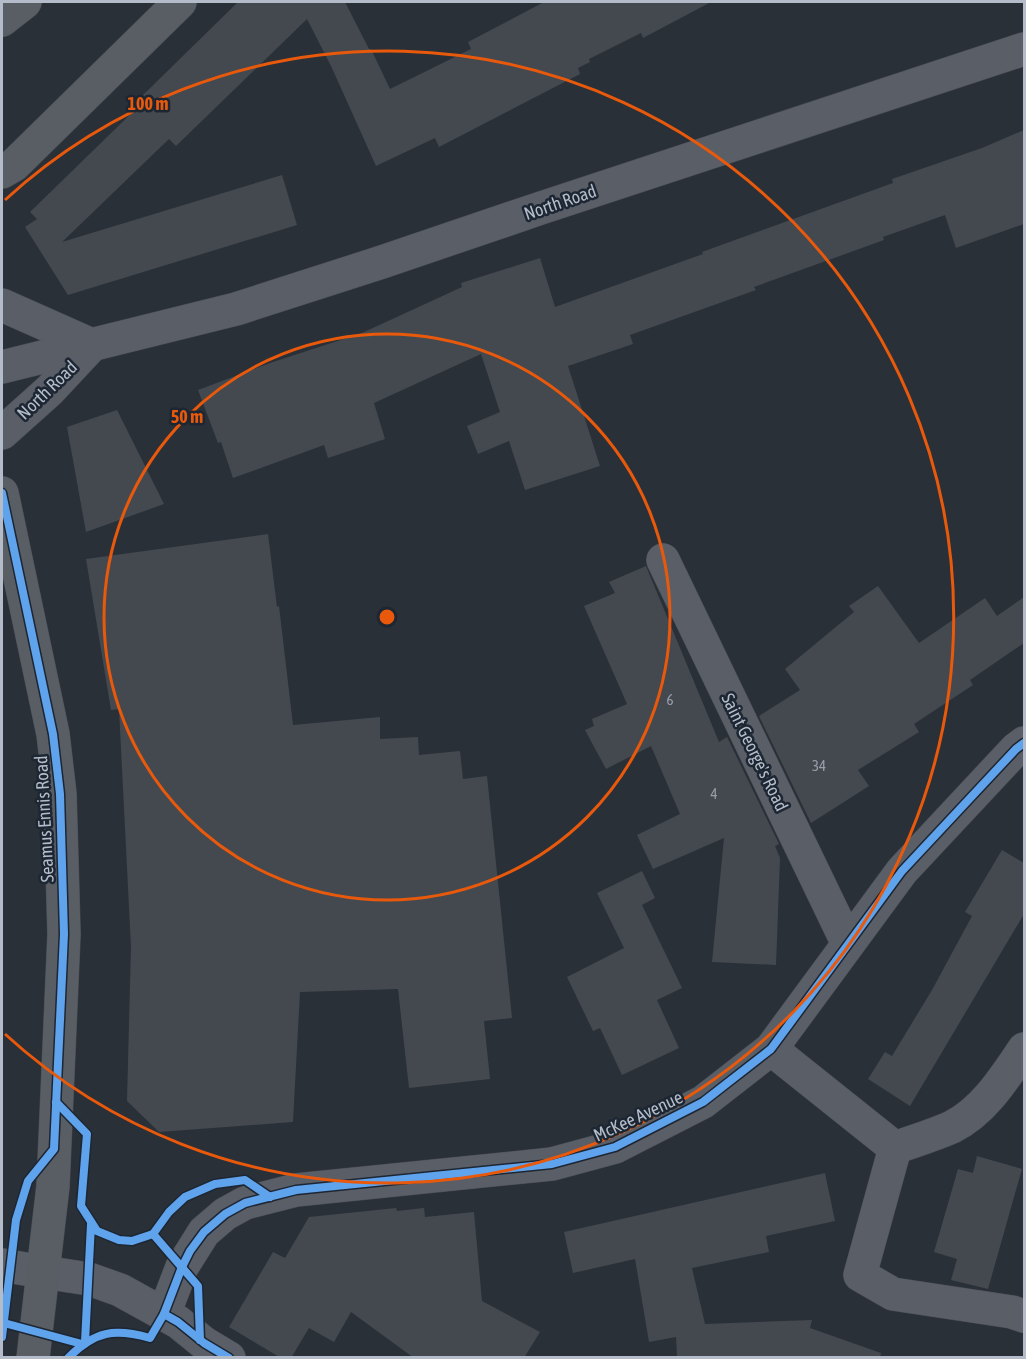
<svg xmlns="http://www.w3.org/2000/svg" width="1026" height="1359" font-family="'Asap Condensed',sans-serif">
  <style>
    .building { fill: #444950 }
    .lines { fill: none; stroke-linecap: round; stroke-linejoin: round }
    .minor-casing { stroke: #484c53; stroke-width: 34 }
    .tertiary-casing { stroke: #484c53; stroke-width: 34 }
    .secondary-casing { stroke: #484c53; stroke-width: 34 }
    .minor { stroke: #5a5e66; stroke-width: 33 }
    .tertiary { stroke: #5a5e66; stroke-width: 33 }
    .secondary { stroke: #595d64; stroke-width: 33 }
    .cycleway-casing { stroke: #1d2633; stroke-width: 11 }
    .cycleway { stroke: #60a3ed; stroke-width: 8 }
    .ring { fill: none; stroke: #e8590c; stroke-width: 3 }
    .labels { text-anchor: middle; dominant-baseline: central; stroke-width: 5; stroke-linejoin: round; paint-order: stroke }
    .number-label { font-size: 15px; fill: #989fab }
    .street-label { font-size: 18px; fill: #b4bcc9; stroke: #1d2633 }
    .centre { fill: #e8590c; stroke: #1d2633; stroke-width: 3 }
    .ring-label { font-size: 18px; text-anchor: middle; font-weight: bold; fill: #e8590c; stroke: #1d2633; stroke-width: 5; stroke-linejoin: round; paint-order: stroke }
  </style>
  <rect width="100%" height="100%" fill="#2a3038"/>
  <g class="building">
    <path d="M238,2H345L369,49H371L390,89L471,49L468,42L544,2H711L643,38L641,33L589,59L590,62L578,68L580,74L439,147L435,138L376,166L331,66L307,19L176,146L169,139L62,242L282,175L297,225L68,295L25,227L37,219L30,212L145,100L141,97Z"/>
    <path d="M1024,130V224L956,248L945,215L883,237L884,240L754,287L756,290L630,335L633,344L568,366L600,466L525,490L509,441L478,454L467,426L500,412L481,354L374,403L385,439L328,458L324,445L233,478L221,442L218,443L198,390L270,363L362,333L462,287L461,283L540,258L555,307L703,254L702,252L893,183L892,179L982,148Z"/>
    <path d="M117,410L164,504L86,532L67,427Z"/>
    <path d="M268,534L277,607L279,606L293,725L380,717V739L418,737L419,755L460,751L463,779L487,776L512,1018L484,1021L490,1079L409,1088L398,989L300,992L293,1122L159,1132L127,1101L131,947L119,709L111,710L86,559Z"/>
    <path d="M646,566L719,742L727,737L779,844L775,846L780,858L776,965L712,962L724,838L653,869L637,835L680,814L651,746L606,769L585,730L594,726L592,719L627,704L584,606L615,593L609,582Z"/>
    <path d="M878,586L919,643L985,598L997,616L1024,597V643L970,680L973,685L914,724L919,732L858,770L869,786L811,823L759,716L800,690L785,669L854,612L849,606Z"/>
    <path d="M1002,850L1024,863V914L910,1106L868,1079L885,1052L892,1056L932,990L972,916L965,912Z"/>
    <path d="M642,871L655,898L642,905L682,988L657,1000L679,1048L622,1075L600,1028L593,1031L567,977L624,948L597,893Z"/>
    <path d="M977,1156L1022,1169L988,1289L951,1280L957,1259L934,1252L958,1169L973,1173Z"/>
    <path d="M825,1173L835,1221L766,1236L769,1252L692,1268L705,1324L812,1320L810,1328L881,1353L880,1358L677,1356L676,1337L649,1342L635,1259L573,1273L564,1232Z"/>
    <path d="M396,1208L397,1211L424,1208L425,1217L474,1212L482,1301L540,1332L524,1358H414L351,1312L334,1342L309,1328L291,1358H281L229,1327L273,1252L285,1258L309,1217Z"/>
  </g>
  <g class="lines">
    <g class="minor-casing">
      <g id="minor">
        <path d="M2,305L92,345L50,390L2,433"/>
        <path d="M2,367L236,309L382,262L541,208L1024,49"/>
        <path d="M663,560L848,944"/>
        <path d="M771,1049L895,1148L860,1275L893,1294L1012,1312L1024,1316"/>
        <path d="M895,1148C914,1141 934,1135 952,1127C984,1111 1005,1077 1024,1049"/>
        <path d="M2,1265L43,1272"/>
        <path d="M164,1314L182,1267L204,1232L225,1214L245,1203L296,1190L552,1164L615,1147L703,1102L771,1049L902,871L1016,749L1024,743"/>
      </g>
    </g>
    <g class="tertiary-casing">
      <path id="tertiary" d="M43,1272L89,1279L120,1290L178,1322L204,1343L229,1358"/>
    </g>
    <g class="secondary-casing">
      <g id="secondary">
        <path d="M2,20L25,2"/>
        <path d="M2,172L14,165L180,2"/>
        <path d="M2,493L53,734L60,794L64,934L53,1186L33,1358"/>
      </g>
    </g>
    <use href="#minor" class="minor"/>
    <use href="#tertiary" class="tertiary"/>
    <use href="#secondary" class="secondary"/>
    <g class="cycleway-casing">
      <g id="cycleway">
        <path d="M2,493L53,734L60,794L64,934L54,1149L28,1181L16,1220L2,1337"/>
        <path d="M56,1102L87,1134L81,1206L97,1231L119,1240L132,1241L153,1234L169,1212L185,1197L215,1184L245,1180L270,1197"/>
        <path d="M153,1234L198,1286L200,1340"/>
        <path d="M164,1314L178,1322L204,1343L229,1358"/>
        <path d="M4,1323L82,1344"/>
        <path d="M85,1342L91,1224"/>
        <path d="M68,1358C95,1331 114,1328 150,1338L164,1314L182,1267L190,1251L204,1232L225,1214L245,1203L296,1190L552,1164L615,1147L703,1102L771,1049L902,871L1016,749L1024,743"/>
      </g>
    </g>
    <use href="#cycleway" class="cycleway"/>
  </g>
  <g class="ring">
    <circle cx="387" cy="617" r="283"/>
    <path d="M5 200A566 566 0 1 1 5 1034"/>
  </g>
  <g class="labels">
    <g class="number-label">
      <text x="670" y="699">6</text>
      <text x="819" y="765">34</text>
      <text x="714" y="793">4</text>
    </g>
    <g class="street-label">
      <text transform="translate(560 202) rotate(-19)">North Road</text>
      <text transform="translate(47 390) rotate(-44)">North Road</text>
      <text transform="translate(755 752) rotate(64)">Saint George's Road</text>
      <text transform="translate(44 819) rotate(-93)">Seamus Ennis Road</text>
      <text transform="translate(638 1116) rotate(-25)">McKee Avenue</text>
    </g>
  </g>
  <circle cx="387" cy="617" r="9" class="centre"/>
  <g class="ring-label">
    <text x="148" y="110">100 m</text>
    <text x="187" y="423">50 m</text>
  </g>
  <rect width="1026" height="1359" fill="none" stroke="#b4bcc9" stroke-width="6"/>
</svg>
